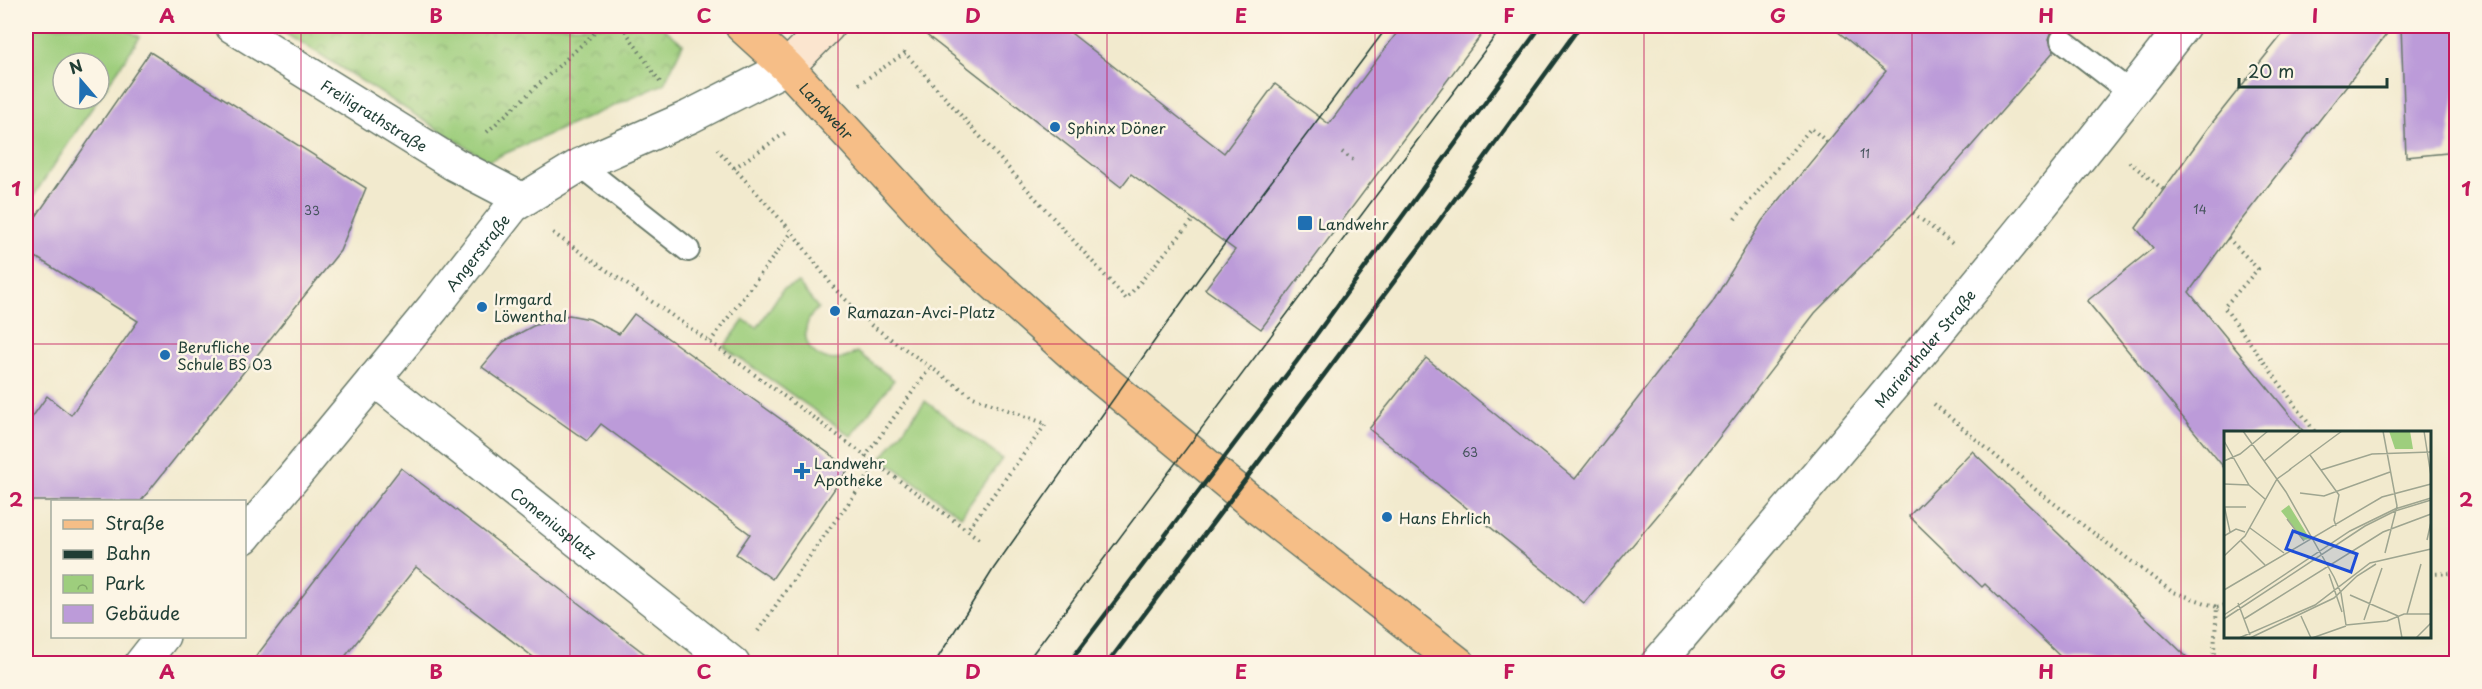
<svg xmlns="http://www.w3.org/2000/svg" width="2482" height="689" font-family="'Playpen Sans',sans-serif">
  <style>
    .grass { fill: #9ece7d; stroke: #5e8658; stroke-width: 1.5 }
    .park { fill: url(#park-crowns); stroke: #5e8658; stroke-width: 1.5 }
    .building { fill: #bc9bd9 }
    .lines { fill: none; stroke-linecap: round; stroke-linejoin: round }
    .lane-casing { stroke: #697a6a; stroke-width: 26 }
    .street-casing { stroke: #697a6a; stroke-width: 36 }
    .secondary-casing { stroke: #697a6a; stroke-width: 36 }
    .primary-casing { stroke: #697a6a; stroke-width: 36 }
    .path { stroke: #697a6a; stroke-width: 4; stroke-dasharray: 1.5 4.5; stroke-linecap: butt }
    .lane { stroke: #fff; stroke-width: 22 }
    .street { stroke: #fff; stroke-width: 33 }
    .secondary { stroke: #fbe5cf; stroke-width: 33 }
    .primary { stroke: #f6be87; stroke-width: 33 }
    .tram { stroke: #1f3d34; stroke-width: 1.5 }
    .rail { stroke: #1f3d34; stroke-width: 4.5 }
    .grid { fill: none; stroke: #c2185b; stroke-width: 1.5; stroke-opacity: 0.55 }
    .poi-dot { fill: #1f6fb2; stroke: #fcf5e5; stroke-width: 2 }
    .labels { text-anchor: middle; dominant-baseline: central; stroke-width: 5; stroke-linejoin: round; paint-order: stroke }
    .number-label { font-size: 12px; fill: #46545d }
    .street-label { font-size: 15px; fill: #1f3d34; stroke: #fcf5e5 }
    .poi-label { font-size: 15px; fill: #1f3d34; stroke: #fcf5e5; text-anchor: start }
    .inset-road { fill: none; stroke: #9ea590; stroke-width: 1.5 }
    .view { fill: #1d4ed8; fill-opacity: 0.15; stroke: #1d4ed8; stroke-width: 3 }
    .inset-edge { fill: none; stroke: #1f3d34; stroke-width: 3 }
    .neatline { fill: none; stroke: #c2185b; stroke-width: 2 }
    .grid-label { font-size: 20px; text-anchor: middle; font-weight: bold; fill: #c2185b }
  </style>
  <defs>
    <pattern id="park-crowns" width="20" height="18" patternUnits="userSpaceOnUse" patternTransform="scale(1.5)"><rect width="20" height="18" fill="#9ece7d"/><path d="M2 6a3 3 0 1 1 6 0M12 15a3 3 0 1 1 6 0" fill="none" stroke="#80a867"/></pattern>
  </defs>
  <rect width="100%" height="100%" fill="#fcf5e5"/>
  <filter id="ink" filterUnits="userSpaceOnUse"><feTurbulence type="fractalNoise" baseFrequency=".0167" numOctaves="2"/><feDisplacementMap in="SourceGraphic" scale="12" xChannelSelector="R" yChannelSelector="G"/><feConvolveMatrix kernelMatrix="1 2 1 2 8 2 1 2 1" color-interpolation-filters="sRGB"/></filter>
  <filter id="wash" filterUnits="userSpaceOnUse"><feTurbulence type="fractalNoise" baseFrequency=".008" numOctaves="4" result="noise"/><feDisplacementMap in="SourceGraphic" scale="24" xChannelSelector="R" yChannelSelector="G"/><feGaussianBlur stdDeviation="1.35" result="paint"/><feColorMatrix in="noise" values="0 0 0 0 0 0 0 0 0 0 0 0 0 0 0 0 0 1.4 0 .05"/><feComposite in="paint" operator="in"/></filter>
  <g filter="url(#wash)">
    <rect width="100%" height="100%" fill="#f2eace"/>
    <g class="grass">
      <path d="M26,26H120L140,37L99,98V63H63V99H98L26,207Z"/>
      <path d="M798,283L818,308C787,336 819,377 857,352L894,380L851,436L724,347L744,320L757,328L783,289Z"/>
      <path d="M925,401L1002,459L961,516L882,458Z"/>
    </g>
    <path class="park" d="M275,26H661L683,44L664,84L488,161Z"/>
    <g id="blocks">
      <g class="building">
        <path d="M915,26H1062L1224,153L1275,84L1329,124L1402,26H1488L1261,329L1205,289L1235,250L1131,174L1121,187Z"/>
        <path d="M1831,26H2075L2071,30L2063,27L2052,31L2049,39L2054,51L1913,213L1815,313L1678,491L1584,603L1369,429L1426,358L1575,479L1712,303L1762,221L1886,71Z"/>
        <path d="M2289,26H2393L2233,231L2189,292L2304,432H2226V470L2087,301L2153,248L2136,228L2208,128Z"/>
        <path d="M2401,26H2457V82L2447,153L2406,157Z"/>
        <path d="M150,52L366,188L340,251L141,501H26V426L47,396L71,415L138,321L26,251V231Z"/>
        <path d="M634,314L849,468L772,579L736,554L750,534L601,424L587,441L482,367L503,342L533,326L569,315L590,319L619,334Z"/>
        <path d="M1972,451L2010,487L2193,663H2067L1985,584L1982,587L1909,516Z"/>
        <path d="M401,468L511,552L657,663H541L416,567L340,663H251Z"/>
      </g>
    </g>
  </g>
  <g filter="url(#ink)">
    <use href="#blocks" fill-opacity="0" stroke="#697a6a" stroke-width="1.5"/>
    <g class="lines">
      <g class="lane-casing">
        <g id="lane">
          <path d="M2062,40L2131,93"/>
          <path d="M580,165L688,250"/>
        </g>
      </g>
      <g class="street-casing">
        <g id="street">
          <path id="s1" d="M232,26L454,164L521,199"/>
          <path id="s2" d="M374,379L733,664"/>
          <path id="s3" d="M244,537L433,308L513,206L580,165L689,117L787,67"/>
          <path d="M141,664L163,636"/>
          <path id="s4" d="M1657,664C1836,454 2015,244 2183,26"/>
        </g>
      </g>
      <g class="secondary-casing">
        <path id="secondary" d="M787,67L828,26"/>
      </g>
      <g class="primary-casing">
        <g id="primary">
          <path id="s5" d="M742,26L787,67L950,244L1085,365L1262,511L1459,664"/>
        </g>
      </g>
      <g class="path">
        <path d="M622,26L660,82"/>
        <path d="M859,84L905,53L1126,299L1193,220"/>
        <path d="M487,132L602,26"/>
        <path d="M717,149L792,232L834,288L871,325L973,397L1046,424L967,530L979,539"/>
        <path d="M1342,152L1353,160"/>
        <path d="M2129,162L2164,190"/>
        <path d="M734,168L788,131"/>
        <path d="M1913,213L1954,245"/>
        <path d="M1735,219L1811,128L1827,142"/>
        <path d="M553,233L710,342L967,530"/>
        <path d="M2228,238L2258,269L2224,307L2315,432"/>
        <path d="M710,342L792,232"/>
        <path d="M1934,404L2036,490L2171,591L2217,607L2213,664"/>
        <path d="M865,457L930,368"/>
        <path d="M2430,574L2456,573"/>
        <path d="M2217,607L2226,605"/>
        <path d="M758,631L821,540L876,466"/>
        <path d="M1555,664L1560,657"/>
      </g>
      <use href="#lane" class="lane"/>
      <use href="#street" class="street"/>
      <use href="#secondary" class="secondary"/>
      <use href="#primary" class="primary"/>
      <g class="tram">
        <path d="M934,664L994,568L1199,278L1388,26"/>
        <path d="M1025,664L1503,26"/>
      </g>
      <g class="rail">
        <path d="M1068,664L1297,361L1541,26"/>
        <path d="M1107,664L1423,243L1580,26"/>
      </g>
    </g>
  </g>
  <path class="grid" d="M301,26V664M570,26V664M838,26V664M1107,26V664M1375,26V664M1644,26V664M1912,26V664M2181,26V664M26,344H2456"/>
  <g class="poi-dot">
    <circle cx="1055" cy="127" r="6"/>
    <rect x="1297" y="215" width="16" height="16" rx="3"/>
    <circle cx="482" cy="307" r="6"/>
    <circle cx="835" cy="311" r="6"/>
    <circle cx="165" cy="355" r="6"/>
    <path d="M799 462h6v6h6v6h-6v6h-6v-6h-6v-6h6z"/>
    <circle cx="1387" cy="517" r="6"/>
  </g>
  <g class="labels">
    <g class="number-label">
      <text x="1865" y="153">11</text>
      <text x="2200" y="209">14</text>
      <text x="312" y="210">33</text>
      <text x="1470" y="452">63</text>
    </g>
    <g class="street-label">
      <text stroke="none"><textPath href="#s5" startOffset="120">Landwehr</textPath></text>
      <text stroke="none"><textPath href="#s1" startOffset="168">Freiligrathstraße</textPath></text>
      <text stroke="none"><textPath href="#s3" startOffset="368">Angerstraße</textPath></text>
      <text stroke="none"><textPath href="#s4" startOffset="414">Marienthaler Straße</textPath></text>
      <text stroke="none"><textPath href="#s2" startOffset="230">Comeniusplatz</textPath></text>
    </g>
    <g class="poi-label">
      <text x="1067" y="127">Sphinx Döner</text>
      <text x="1318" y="223">Landwehr</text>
      <text x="494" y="298">Irmgard<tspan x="494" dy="17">Löwenthal</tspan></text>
      <text x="847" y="311">Ramazan-Avci-Platz</text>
      <text x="177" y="346">Berufliche<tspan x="177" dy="17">Schule BS 03</tspan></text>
      <text x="814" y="462">Landwehr<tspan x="814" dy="17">Apotheke</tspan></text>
      <text x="1399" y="517">Hans Ehrlich</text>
    </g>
  </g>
  <g transform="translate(2224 431)">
    <rect width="207" height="207" fill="#f2eace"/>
    <path d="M165,0H186L189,18H171ZM65,74L86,108H85L80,109L57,80Z" fill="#9ece7d"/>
    <path class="inset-road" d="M19,0L62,61L110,146L117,162L122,194M159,0L173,75L161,122M200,0L207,45M0,10L25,54L41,68M86,24L115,64L110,89L112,95M0,30L16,23L44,0M40,30L77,0M65,39L118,0M97,39L148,23L207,21M0,53L25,54M76,62L100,65L166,41M0,74L6,101M1,76H22M63,88L80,110M26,97L60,122M0,105L12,98L21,101M203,109L207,91M17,110L41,134M0,125L21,105L53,48L67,38M105,143L118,181M0,159L158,66L207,53M126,164L174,185M14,172L26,204M183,183L197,133M0,184L126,100L171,78L207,67M77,185L87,207M174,185L178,207M0,188L141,95L171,80L207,69M20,188L159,101L207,83M140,189L158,137M122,194L163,190L180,183H207M15,207L91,174L146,132L207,118M26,207L110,167L133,145L152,133M88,207L122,195M192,207L207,192"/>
    <path class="view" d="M69,100L133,123L127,141L62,118Z"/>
    <rect width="207" height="207" class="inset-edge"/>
  </g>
  <rect width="2482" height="689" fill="none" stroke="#fcf5e5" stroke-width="66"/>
  <rect x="51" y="500" width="195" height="138" fill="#fcf5e5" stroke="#a4ab9e" stroke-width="1.5"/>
  <rect x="63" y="520" width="30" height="9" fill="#f6be87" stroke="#a4ab9e" stroke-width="1.5"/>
  <text x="105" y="530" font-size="18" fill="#1f3d34">Straße</text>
  <rect x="63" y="550" width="30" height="9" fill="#1f3d34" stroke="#a4ab9e" stroke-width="1.5"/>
  <text x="105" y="560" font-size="18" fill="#1f3d34">Bahn</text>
  <rect x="63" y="575" width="30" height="18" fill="url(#park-crowns)" stroke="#a4ab9e" stroke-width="1.5"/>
  <text x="105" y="590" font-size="18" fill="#1f3d34">Park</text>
  <rect x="63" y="605" width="30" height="18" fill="#bc9bd9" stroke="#a4ab9e" stroke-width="1.5"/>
  <text x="105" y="620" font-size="18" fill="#1f3d34">Gebäude</text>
  <g transform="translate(81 81) rotate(340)"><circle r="28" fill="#fcf5e5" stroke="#a4ab9e" stroke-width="1.5"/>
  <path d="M0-4.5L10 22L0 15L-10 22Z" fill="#1f6fb2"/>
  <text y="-9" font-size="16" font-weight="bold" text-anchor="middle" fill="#1f3d34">N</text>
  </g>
  <path d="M2239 78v9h148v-9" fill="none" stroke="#1f3d34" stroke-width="3"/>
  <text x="2248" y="78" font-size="18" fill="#1f3d34" stroke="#fcf5e5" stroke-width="4.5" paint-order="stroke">20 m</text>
  <rect x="33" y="33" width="2416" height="623" class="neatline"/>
  <g class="grid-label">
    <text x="167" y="23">A</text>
    <text x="436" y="23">B</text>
    <text x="704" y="23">C</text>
    <text x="973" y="23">D</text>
    <text x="1241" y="23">E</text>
    <text x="1509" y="23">F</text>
    <text x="1778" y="23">G</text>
    <text x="2046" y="23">H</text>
    <text x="2315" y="23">I</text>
    <text x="16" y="196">1</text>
    <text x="2466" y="196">1</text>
    <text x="16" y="507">2</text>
    <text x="2466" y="507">2</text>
    <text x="167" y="679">A</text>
    <text x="436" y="679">B</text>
    <text x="704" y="679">C</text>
    <text x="973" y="679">D</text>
    <text x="1241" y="679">E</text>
    <text x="1509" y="679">F</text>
    <text x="1778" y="679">G</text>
    <text x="2046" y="679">H</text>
    <text x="2315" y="679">I</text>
  </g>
</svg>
